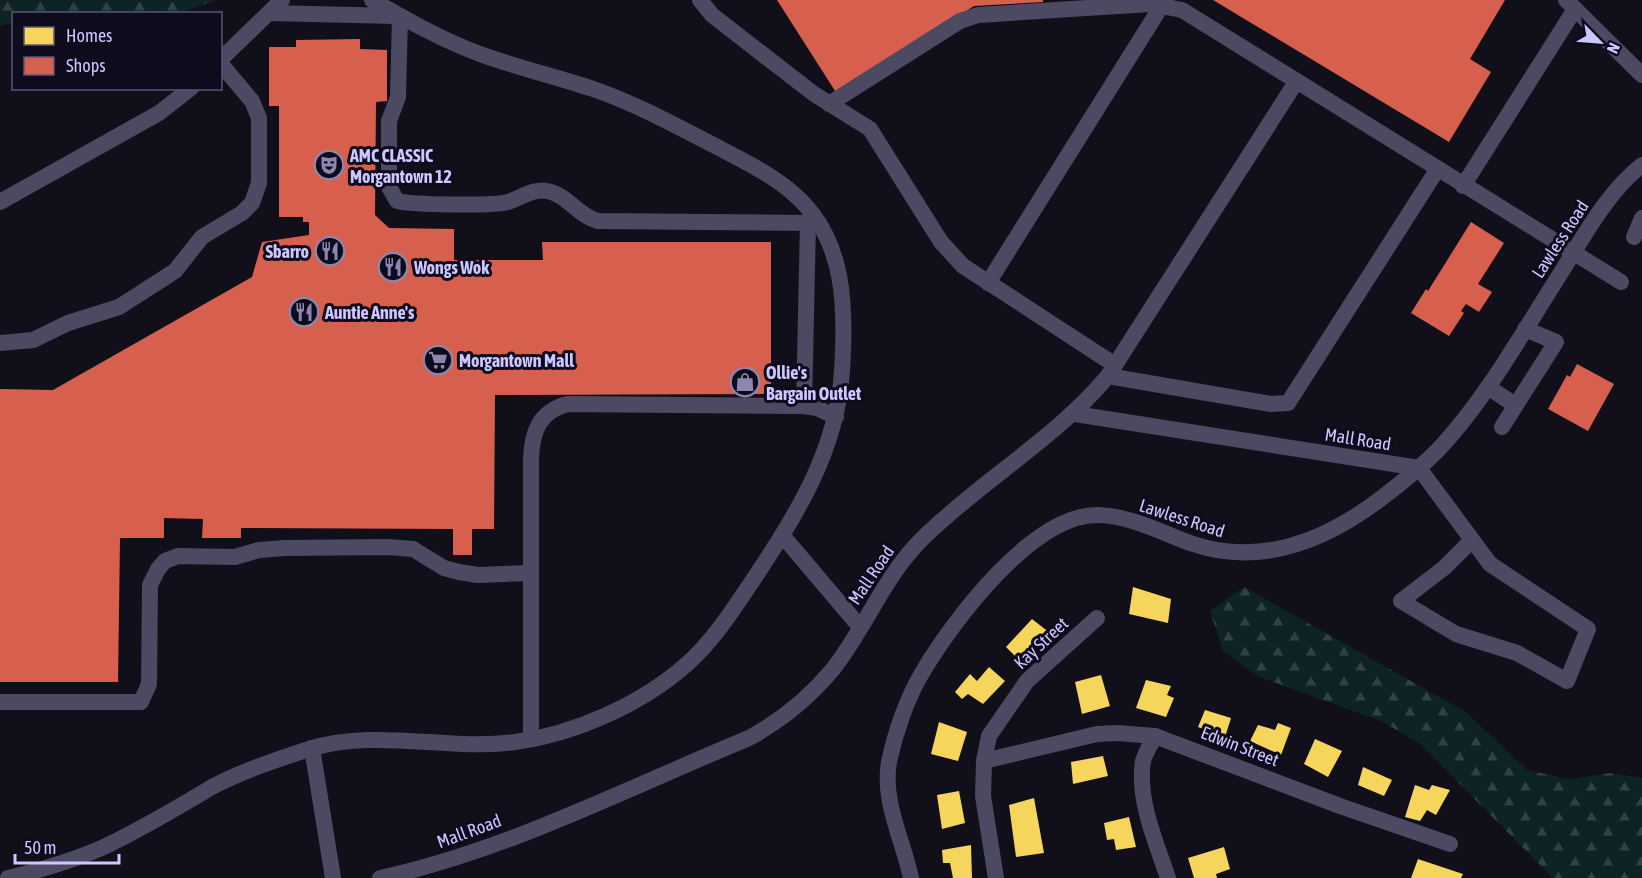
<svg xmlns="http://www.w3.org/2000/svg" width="1642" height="878" font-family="'Asap Condensed',sans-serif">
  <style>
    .forest { fill: url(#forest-firs) }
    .homes { fill: #f6d55c }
    .shops { fill: #d6604d }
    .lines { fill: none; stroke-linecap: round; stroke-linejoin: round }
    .minor { stroke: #4b4a62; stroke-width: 16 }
    .labels { text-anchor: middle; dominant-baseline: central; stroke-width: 6; stroke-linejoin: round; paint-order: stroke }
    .poi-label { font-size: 18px; font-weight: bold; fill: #cdc7ff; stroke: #0e0b1d; text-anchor: start }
    .street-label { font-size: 18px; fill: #cdc7ff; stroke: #0e0b1d }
  </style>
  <defs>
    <pattern id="forest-firs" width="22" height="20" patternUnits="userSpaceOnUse" patternTransform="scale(1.5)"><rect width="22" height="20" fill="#0e2424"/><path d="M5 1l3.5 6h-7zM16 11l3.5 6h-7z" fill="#304245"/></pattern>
  </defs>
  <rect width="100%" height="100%" fill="#110f19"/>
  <g class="forest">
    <path d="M0,0H216L181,13L14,14L13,23L0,26Z"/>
    <path d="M1244,587L1466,712L1527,770L1569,779L1611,773L1642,778V878H1553L1418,742L1381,721L1257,676L1223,651L1210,611Z"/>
  </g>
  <g class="homes">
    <path d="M1133,587L1171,599L1168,623L1129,614Z"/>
    <path d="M1032,619L1050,633L1021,662L1006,647Z"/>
    <path d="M989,667L1005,681L983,704L968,694L962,699L955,692L970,674L977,681Z"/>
    <path d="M1101,675L1110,706L1082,714L1075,682Z"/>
    <path d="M1146,680L1171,686L1167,695L1174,698L1166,717L1136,708Z"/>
    <path d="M1205,710L1231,718L1225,737L1198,727Z"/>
    <path d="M939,722L967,732L958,761L931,754Z"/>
    <path d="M1278,723L1291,728L1281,755L1250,741L1258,725L1275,730Z"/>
    <path d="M1315,739L1342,751L1328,777L1304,764Z"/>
    <path d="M1103,756L1108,776L1073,784L1071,762Z"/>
    <path d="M1363,767L1392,780L1384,796L1358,785Z"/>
    <path d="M1415,785L1429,790L1432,785L1450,790L1436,815L1427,810L1420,821L1405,817Z"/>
    <path d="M959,791L965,823L942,829L937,795Z"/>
    <path d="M1034,798L1044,853L1016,857L1009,805Z"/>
    <path d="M1129,817L1136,847L1116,850L1114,839L1107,840L1104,823Z"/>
    <path d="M971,845L972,878H953L950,863H943L942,850Z"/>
    <path d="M1224,847L1230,869L1216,874L1217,878H1194L1188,858Z"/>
    <path d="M1418,859L1463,874L1461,878H1411Z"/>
  </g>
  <g class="shops">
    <path d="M777,0H1043V2L974,6L837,94Z"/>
    <path d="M1213,0H1505L1470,59L1491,72L1449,142Z"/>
    <path d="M360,39V49L387,50V101L376,102L375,215L389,228L454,229V260H543L542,242H771V394L495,395L494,529H472V555H453V529L241,528V538H202L203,519L164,518V538H120L118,682H0V389L53,390L252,277L262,242L309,235V222H303V217H279V106H269V47H296V40Z"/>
    <path d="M1471,222L1504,243L1478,284L1492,292L1479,312L1466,304L1461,311L1464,313L1449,336L1411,313L1426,289L1428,291Z"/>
    <path d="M1577,364L1614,384L1588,431L1548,409L1567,375L1570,377Z"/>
  </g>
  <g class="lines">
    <g class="minor">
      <path d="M700,0L712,15L814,94L870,129L941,242L963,266L1115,365"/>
      <path d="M1566,0L1642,75"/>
      <path d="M269,13L396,16"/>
      <path d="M400,16L398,97L389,121V187L397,201C413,205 492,206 508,202C521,198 533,188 547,191C568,195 578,216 598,221L819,223"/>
      <path d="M220,60L282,0"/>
      <path d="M829,104L960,21L978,15L1150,4L1182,10L1621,282"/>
      <path d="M1463,186L1575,9"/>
      <path d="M0,202L159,113L191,88"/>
      <path d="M1634,237L1642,218"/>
      <path d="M988,283L1162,5"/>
      <path d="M0,343L33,340L68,323L119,307L175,271L202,237L242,213L252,203L259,183V118L252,101L220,63"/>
      <path d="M1108,376L1271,404L1288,403L1437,170"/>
      <path d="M1488,387L1515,405"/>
      <path d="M804,406L808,223"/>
      <path d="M1075,414L1419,468"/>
      <path d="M1502,427L1556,342L1525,329"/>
      <path d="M1419,468L1490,564L1588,629L1567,681L1517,653L1456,634L1401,601L1444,568L1472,540"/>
      <path d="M782,535L860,627"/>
      <path d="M0,702H141L149,684L150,585L158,569L165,561L178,556L235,557L259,550L285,548L388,547L413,549L444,568L459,572L478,575L530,573"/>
      <path d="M1155,736C1151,744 1145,753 1143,761C1137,800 1156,842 1168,878"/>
      <path d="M531,739V459C532,432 539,411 568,404L804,406L817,408L836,417"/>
      <path d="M312,748L333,878"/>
      <path d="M984,761L1097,734L1117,733L1155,736L1340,806L1450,844"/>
      <path d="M8,878C41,870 75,860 106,846C143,828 177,808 212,787C242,771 276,760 309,749C377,728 446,751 515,742C575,734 642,704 687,664C713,641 732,611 751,583C795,517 837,452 842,371C846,308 846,240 795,195C774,176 746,162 721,149C680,128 639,105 596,90C558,77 518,68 480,54C442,40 407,20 372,0"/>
      <path d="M380,878C506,851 630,787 749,738C782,720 809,698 833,669C866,627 884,576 923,538C982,480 1055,439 1108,376L1296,82"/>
      <path d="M911,878C903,840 882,801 889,762C895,733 907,698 922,673C953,621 1033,513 1099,515C1130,516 1161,532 1190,543C1258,567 1323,542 1379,500C1399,485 1420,468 1438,450C1485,400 1520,337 1557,279C1582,240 1605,194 1642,165"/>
      <path d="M996,878L983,796L984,761L989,736L1027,681L1097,618"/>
    </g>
  </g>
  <defs>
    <g id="theatre-ring" transform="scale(1.5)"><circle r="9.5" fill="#0e0b1d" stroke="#8b87ae" stroke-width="1.5"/><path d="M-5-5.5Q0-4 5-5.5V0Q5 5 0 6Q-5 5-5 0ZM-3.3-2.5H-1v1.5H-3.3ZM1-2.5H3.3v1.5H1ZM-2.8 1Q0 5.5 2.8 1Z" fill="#8b87ae"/></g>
    <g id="restaurant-ring" transform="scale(1.5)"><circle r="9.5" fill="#0e0b1d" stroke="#8b87ae" stroke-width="1.5"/><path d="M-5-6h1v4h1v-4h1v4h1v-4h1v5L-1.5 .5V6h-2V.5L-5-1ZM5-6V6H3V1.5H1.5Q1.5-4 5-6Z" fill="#8b87ae"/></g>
    <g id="supermarket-ring" transform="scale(1.5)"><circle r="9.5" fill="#0e0b1d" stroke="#8b87ae" stroke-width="1.5"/><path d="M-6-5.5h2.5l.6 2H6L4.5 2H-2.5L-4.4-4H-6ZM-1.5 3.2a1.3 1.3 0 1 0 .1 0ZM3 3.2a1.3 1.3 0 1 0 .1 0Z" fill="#8b87ae"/></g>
    <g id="shop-ring" transform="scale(1.5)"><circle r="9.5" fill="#0e0b1d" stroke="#8b87ae" stroke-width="1.5"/><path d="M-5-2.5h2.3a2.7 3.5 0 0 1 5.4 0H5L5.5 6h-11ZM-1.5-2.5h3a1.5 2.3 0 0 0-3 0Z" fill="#8b87ae"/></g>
  </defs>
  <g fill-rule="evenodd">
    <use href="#theatre-ring" x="329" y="165"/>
    <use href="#restaurant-ring" x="330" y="251"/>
    <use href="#restaurant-ring" x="393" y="267"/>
    <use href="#restaurant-ring" x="304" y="312"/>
    <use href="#supermarket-ring" x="438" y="360"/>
    <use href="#shop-ring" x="745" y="382"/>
  </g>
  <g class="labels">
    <g class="poi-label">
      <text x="350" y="155">AMC CLASSIC<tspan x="350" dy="21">Morgantown 12</tspan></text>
      <text x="309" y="251" text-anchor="end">Sbarro</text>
      <text x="414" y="267">Wongs Wok</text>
      <text x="325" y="312">Auntie Anne's</text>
      <text x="459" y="360">Morgantown Mall</text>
      <text x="766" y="372">Ollie's<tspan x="766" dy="21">Bargain Outlet</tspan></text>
    </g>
    <g class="street-label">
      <text transform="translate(1560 239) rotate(-57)">Lawless Road</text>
      <text transform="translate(1358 439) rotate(9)">Mall Road</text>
      <text transform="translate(1182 518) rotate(18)">Lawless Road</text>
      <text transform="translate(871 575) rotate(-56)">Mall Road</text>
      <text transform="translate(1041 643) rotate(-43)">Kay Street</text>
      <text transform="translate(1240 746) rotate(21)">Edwin Street</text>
      <text transform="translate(469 831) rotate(-20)">Mall Road</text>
    </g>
  </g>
  <rect x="12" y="12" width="210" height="78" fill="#0e0b1d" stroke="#5a5677" stroke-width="1.5"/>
  <rect x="24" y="27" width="30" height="18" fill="#f6d55c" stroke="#5a5677" stroke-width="1.5"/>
  <text x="66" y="42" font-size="18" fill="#cdc7ff">Homes</text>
  <rect x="24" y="57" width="30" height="18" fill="#d6604d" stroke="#5a5677" stroke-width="1.5"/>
  <text x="66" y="72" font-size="18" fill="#cdc7ff">Shops</text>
  <g transform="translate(1600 42) rotate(115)" stroke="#0e0b1d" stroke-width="4.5" paint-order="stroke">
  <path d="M0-4.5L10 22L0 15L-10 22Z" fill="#cdc7ff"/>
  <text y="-9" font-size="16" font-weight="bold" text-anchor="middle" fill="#cdc7ff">N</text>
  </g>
  <path d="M15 854v9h104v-9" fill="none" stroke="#cdc7ff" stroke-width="3"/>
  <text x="24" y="854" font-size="18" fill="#cdc7ff" stroke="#0e0b1d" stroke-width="4.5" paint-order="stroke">50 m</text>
</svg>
